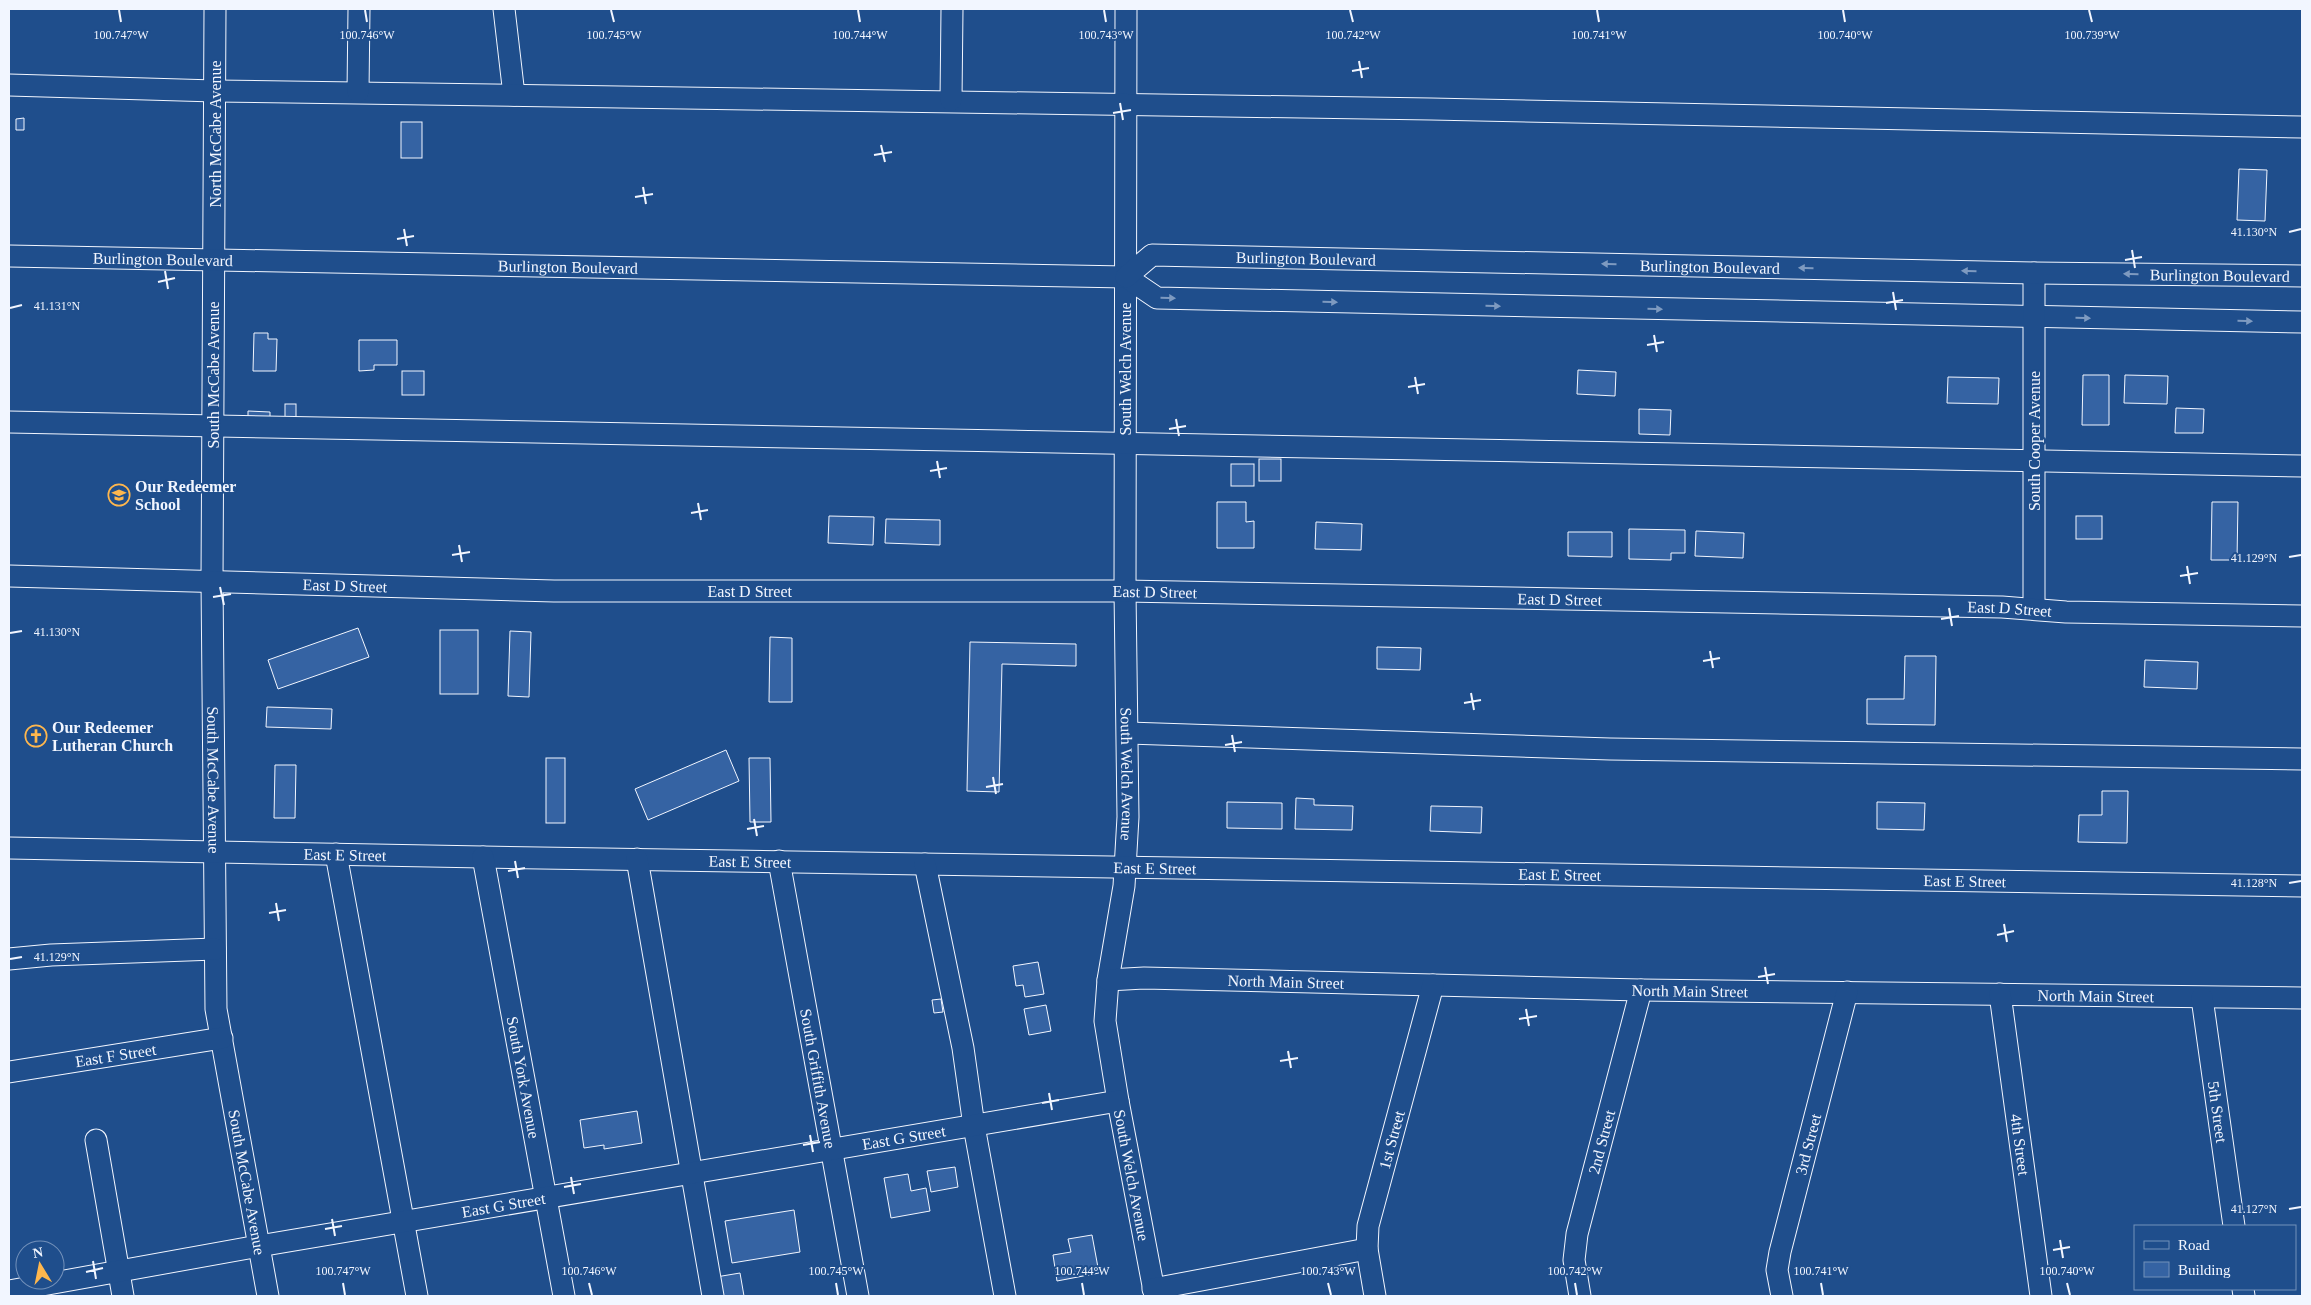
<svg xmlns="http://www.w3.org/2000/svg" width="2311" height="1305" font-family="'Times New Roman',serif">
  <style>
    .building { fill: #3563a3; stroke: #f2f6ff }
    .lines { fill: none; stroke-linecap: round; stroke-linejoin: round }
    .minor-casing { stroke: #f2f6ff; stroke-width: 23 }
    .minor { stroke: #1f4e8c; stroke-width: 21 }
    .oneway { fill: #7e9ac0 }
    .ticks { fill: none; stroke: #f2f6ff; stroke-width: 2 }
    .labels { text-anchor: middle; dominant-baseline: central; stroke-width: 4; stroke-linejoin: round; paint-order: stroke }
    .street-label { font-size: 16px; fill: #f2f6ff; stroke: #1f4e8c }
    .poi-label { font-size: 16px; font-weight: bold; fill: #f2f6ff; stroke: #1f4e8c; text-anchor: start }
    .ticks-label { font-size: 12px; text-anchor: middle; fill: #f2f6ff; stroke: #1f4e8c; stroke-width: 4; stroke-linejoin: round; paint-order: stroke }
  </style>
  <rect width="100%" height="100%" fill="#1f4e8c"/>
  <g class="building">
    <path d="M24,118V130H16V119Z"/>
    <rect x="401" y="122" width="21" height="36"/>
    <path d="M2239,169L2267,170L2265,221L2237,220Z"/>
    <path d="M254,333H268V339H277L276,371H253Z"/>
    <path d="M359,340H397V365H374V370L359,371Z"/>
    <path d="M1578,370L1616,372L1615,396L1577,394Z"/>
    <rect x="402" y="371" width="22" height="24"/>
    <path d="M2083,375H2109V425H2082Z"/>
    <path d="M2125,375L2168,376L2167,404L2124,403Z"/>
    <path d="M1948,377L1999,378L1998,404L1947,403Z"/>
    <rect x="285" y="404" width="11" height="18"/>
    <path d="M2176,408L2204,409L2203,433H2175Z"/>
    <path d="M1639,409L1671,410L1670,435L1639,434Z"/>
    <path d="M248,411L270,412V421H248Z"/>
    <rect x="1259" y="459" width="22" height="22"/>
    <rect x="1231" y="464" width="23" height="22"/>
    <path d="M1217,502H1246V522L1254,521V548H1217Z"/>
    <path d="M2212,502H2238L2237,560H2211Z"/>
    <path d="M829,516L874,517L873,545L828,543Z"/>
    <rect x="2076" y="516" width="26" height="23"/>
    <path d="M886,519L940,520V545L885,543Z"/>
    <path d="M1316,522L1362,524L1361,550L1315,549Z"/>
    <path d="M1629,529L1685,530V553H1671V560L1629,559Z"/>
    <path d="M1696,531L1744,533L1743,558L1695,556Z"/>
    <path d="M1568,532H1612V557L1568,556Z"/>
    <path d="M358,628L369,657L278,689L268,660Z"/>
    <rect x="440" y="630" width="38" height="64"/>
    <path d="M510,631L531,632L529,697L508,696Z"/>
    <path d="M770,637L792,638V702H769Z"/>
    <path d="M970,642L1076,644V666L1002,664L999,792L967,791Z"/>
    <path d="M1377,647L1421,648L1420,670L1377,669Z"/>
    <path d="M1905,656H1936L1935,725L1867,724V699H1904Z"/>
    <path d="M2145,660L2198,662L2197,689L2144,687Z"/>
    <path d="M267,707L332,709L331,729L266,727Z"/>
    <path d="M726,750L739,781L648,820L635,789Z"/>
    <rect x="546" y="758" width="19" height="65"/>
    <path d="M749,758H770L771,822H750Z"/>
    <path d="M275,765H296L295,818H274Z"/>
    <path d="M2102,791H2128L2127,843L2078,842L2079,815H2102Z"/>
    <path d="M1296,798L1314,799V805L1353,806L1352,830L1295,829Z"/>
    <path d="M1227,802L1282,803V829L1227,828Z"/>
    <path d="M1877,802L1925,803L1924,830L1877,829Z"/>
    <path d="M1431,806L1482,807L1481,833L1430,831Z"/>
    <path d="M1038,962L1044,994L1025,997L1023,985L1016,986L1013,966Z"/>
    <path d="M941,999L943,1012L934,1013L932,1000Z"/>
    <path d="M1046,1005L1051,1031L1029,1035L1024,1009Z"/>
    <path d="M637,1111L642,1143L604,1149V1145L584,1148L580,1120Z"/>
    <path d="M955,1167L958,1187L931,1192L927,1171Z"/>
    <path d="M908,1174L911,1191L926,1188L930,1211L891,1218L884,1178Z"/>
    <path d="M794,1210L800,1252L732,1263L725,1221Z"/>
    <path d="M1092,1235L1099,1273L1057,1281L1053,1255L1071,1252L1068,1239Z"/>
    <path d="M740,1273L744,1296H719L716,1277Z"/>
  </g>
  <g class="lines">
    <g class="minor-casing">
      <g id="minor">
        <path id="s1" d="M215,9L212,581L216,1009L268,1296"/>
        <path d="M504,9L514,95"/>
        <path id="s2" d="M1126,9L1125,591L1128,817L1124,886L1108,980L1105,1021L1118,1101L1155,1296"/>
        <path d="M9,85L215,91L1431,109L2302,127"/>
        <path d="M358,92L359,9"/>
        <path d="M951,100L952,9"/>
        <path id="s3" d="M9,256L1126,277L1157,298L2302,322"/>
        <path d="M2034,273V609"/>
        <path id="s4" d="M1126,277L1152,255L2034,273L2302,276"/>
        <path d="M9,422L2302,466"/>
        <path id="s5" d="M9,576L554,591H1125L2002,607L2066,612L2302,616"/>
        <path d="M1128,733L1610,749L2302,759"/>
        <path id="s6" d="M9,848L483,857L2302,886"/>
        <path d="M336,854L417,1296"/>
        <path id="s7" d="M483,857L564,1296"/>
        <path d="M637,859L713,1296"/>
        <path id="s8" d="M779,861L858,1296"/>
        <path d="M925,864L963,1048L974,1126L1005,1296"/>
        <path d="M9,959L51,955L215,949"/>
        <path id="s9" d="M1108,980L1144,978L1641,990L2302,998"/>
        <path id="s10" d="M2000,994L2041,1296"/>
        <path id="s11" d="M2202,998L2234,1226"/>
        <path id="s12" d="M9,1072L222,1038"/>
        <path d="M96,1140L123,1296"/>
        <path d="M1153,1289L1367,1249"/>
        <path d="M2243,1289L2244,1296"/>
        <path id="s13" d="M9,1291L259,1246L1118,1101"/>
        <path id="s14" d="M1375,1296L1367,1249L1368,1226L1433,985"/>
        <path id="s15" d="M1580,1296L1574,1260L1577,1234L1641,990"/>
        <path id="s16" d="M1782,1296L1777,1270L1780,1252L1847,992"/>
      </g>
    </g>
    <use href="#minor" class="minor"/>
  </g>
  <defs><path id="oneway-solid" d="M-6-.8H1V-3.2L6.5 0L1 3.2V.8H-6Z" transform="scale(1.25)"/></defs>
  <g class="oneway">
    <use href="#oneway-solid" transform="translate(1609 264) rotate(-179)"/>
    <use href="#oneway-solid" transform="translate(1806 268) rotate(-179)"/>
    <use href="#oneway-solid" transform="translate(1969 271) rotate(-179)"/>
    <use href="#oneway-solid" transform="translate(2131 274) rotate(-179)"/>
    <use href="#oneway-solid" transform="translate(1168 298) rotate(1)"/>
    <use href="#oneway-solid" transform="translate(1330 302) rotate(1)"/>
    <use href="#oneway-solid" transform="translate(1493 306) rotate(1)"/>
    <use href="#oneway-solid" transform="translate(1655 309) rotate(1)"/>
    <use href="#oneway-solid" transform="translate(2083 318) rotate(1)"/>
    <use href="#oneway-solid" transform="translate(2245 321) rotate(1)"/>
  </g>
  <path class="ticks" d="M119,10L121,22M365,10L367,22M611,10L614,22M858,10L860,22M1104,10L1106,22M1350,10L1353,22M1597,10L1599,22M1843,10L1845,22M2089,10L2092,22M1359,61L1362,78M1352,71L1369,68M1120,103L1123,120M1113,113L1131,110M881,145L885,162M874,155L892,152M643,187L646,204M635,197L653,194M404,229L407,246M2289,232L2301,229M397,239L414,236M2132,250L2135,268M2125,260L2142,257M165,271L168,289M158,282L175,278M1893,292L1896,310M1886,303L1903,300M10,308L22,305M1654,335L1657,352M1647,345L1664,342M1415,377L1418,394M1408,387L1425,384M1176,419L1179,436M1169,429L1186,426M937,461L940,478M930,471L947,468M698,503L701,520M691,513L708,510M459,545L462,562M452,555L470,552M2289,557L2301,555M2187,566L2190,584M2180,576L2198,573M220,587L224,605M213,597L231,594M1949,608L1952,626M1941,619L1959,616M10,633L22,631M1710,651L1713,668M1703,661L1720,658M1471,693L1474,710M1464,703L1481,700M1232,735L1235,752M1225,745L1242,742M993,777L996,794M986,787L1003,784M754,819L757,836M747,829L764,826M515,861L518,878M508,871L525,868M2289,883L2301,881M276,903L279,921M269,913L286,910M2004,924L2007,942M1997,935L2014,931M10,959L22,957M1765,967L1768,984M1758,977L1775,974M1526,1009L1529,1026M1519,1019L1537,1016M1288,1051L1291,1068M1280,1061L1298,1058M1049,1093L1052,1110M1042,1103L1059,1100M810,1135L813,1152M803,1145L820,1142M571,1177L574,1194M564,1187L581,1184M2289,1209L2301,1207M332,1219L335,1236M325,1229L342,1226M2060,1240L2063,1258M2053,1250L2070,1247M93,1261L96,1279M86,1272L103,1268M343,1283L345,1295M589,1283L592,1295M836,1283L838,1295M1082,1283L1084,1295M1328,1283L1331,1295M1575,1283L1577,1295M1821,1283L1823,1295M2067,1283L2070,1295"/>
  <defs>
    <g id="school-ring" transform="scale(1.125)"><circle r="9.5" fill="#1f4e8c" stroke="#ffb74d" stroke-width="1.5"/><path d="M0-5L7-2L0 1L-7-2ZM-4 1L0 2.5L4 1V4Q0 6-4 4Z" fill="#ffb74d"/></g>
    <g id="church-ring" transform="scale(1.125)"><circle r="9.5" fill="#1f4e8c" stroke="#ffb74d" stroke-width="1.5"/><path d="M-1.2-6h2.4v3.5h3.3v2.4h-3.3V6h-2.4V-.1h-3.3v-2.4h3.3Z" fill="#ffb74d"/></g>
  </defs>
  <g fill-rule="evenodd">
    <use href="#school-ring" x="119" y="495"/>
    <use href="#church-ring" x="36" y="736"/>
  </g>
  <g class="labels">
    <g class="street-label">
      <text transform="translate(215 134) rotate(-90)">North McCabe Avenue</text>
      <text stroke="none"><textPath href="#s3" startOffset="154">Burlington Boulevard</textPath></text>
      <text stroke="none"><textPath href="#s4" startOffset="188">Burlington Boulevard</textPath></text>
      <text stroke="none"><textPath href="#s3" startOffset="559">Burlington Boulevard</textPath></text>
      <text stroke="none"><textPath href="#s4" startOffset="592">Burlington Boulevard</textPath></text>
      <text stroke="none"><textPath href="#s4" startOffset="1102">Burlington Boulevard</textPath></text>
      <text transform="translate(1125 369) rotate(-90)">South Welch Avenue</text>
      <text transform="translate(213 375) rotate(-90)">South McCabe Avenue</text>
      <text transform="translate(2034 441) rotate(-90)">South Cooper Avenue</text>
      <text stroke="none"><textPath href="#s5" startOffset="336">East D Street</textPath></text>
      <text stroke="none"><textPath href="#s5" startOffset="741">East D Street</textPath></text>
      <text stroke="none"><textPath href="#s5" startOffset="1146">East D Street</textPath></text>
      <text stroke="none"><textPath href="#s5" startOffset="1551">East D Street</textPath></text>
      <text stroke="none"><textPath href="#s5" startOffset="2001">East D Street</textPath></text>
      <text stroke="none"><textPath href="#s2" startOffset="765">South Welch Avenue</textPath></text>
      <text stroke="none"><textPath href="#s1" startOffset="771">South McCabe Avenue</textPath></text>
      <text stroke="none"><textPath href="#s6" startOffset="336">East E Street</textPath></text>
      <text stroke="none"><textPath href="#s6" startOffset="741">East E Street</textPath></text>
      <text stroke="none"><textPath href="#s6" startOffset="1146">East E Street</textPath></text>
      <text stroke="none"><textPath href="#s6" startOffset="1551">East E Street</textPath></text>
      <text stroke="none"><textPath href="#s6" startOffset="1956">East E Street</textPath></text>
      <text stroke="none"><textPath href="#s9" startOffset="178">North Main Street</textPath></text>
      <text stroke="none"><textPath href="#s9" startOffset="582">North Main Street</textPath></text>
      <text stroke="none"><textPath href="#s9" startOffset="988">North Main Street</textPath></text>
      <text stroke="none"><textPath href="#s12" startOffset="108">East F Street</textPath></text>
      <text stroke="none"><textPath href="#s7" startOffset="224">South York Avenue</textPath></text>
      <text stroke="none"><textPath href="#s8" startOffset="221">South Griffith Avenue</textPath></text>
      <text stroke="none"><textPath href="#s11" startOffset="115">5th Street</textPath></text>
      <text stroke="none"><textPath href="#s13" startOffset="908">East G Street</textPath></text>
      <text stroke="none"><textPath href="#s14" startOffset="160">1st Street</textPath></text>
      <text stroke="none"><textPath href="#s15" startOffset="158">2nd Street</textPath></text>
      <text stroke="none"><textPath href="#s16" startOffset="156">3rd Street</textPath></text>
      <text stroke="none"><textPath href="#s10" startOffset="152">4th Street</textPath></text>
      <text stroke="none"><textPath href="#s2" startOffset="1170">South Welch Avenue</textPath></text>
      <text stroke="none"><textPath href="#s1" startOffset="1176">South McCabe Avenue</textPath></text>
      <text stroke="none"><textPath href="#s13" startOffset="502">East G Street</textPath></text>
    </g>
    <g class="poi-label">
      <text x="135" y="486">Our Redeemer<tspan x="135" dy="18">School</tspan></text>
      <text x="52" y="727">Our Redeemer<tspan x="52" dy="18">Lutheran Church</tspan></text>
    </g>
  </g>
  <g class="ticks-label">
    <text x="121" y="39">100.747°W</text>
    <text x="367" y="39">100.746°W</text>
    <text x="614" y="39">100.745°W</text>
    <text x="860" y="39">100.744°W</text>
    <text x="1106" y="39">100.743°W</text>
    <text x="1353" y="39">100.742°W</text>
    <text x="1599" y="39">100.741°W</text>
    <text x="1845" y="39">100.740°W</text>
    <text x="2092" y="39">100.739°W</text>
    <text x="2254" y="236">41.130°N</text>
    <text x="57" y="310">41.131°N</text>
    <text x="2254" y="562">41.129°N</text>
    <text x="57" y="636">41.130°N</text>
    <text x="2254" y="887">41.128°N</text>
    <text x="57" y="961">41.129°N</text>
    <text x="2254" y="1213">41.127°N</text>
    <text x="343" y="1275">100.747°W</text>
    <text x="589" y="1275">100.746°W</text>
    <text x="836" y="1275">100.745°W</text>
    <text x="1082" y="1275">100.744°W</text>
    <text x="1328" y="1275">100.743°W</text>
    <text x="1575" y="1275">100.742°W</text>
    <text x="1821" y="1275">100.741°W</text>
    <text x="2067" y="1275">100.740°W</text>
  </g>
  <rect width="2311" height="1305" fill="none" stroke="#f2f6ff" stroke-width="20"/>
  <rect x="2134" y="1225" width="162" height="65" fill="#1f4e8c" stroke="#7391ba"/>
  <rect x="2144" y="1241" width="25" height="8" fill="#1f4e8c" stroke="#7391ba"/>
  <text x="2178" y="1250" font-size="15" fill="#f2f6ff">Road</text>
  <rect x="2144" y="1262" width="25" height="15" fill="#3563a3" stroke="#7391ba"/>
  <text x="2178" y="1275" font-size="15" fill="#f2f6ff">Building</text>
  <g transform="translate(40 1265) rotate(350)"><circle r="24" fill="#1f4e8c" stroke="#7391ba"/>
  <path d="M0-4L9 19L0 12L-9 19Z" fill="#ffb74d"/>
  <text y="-8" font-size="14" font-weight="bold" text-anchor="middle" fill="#f2f6ff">N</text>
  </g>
</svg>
